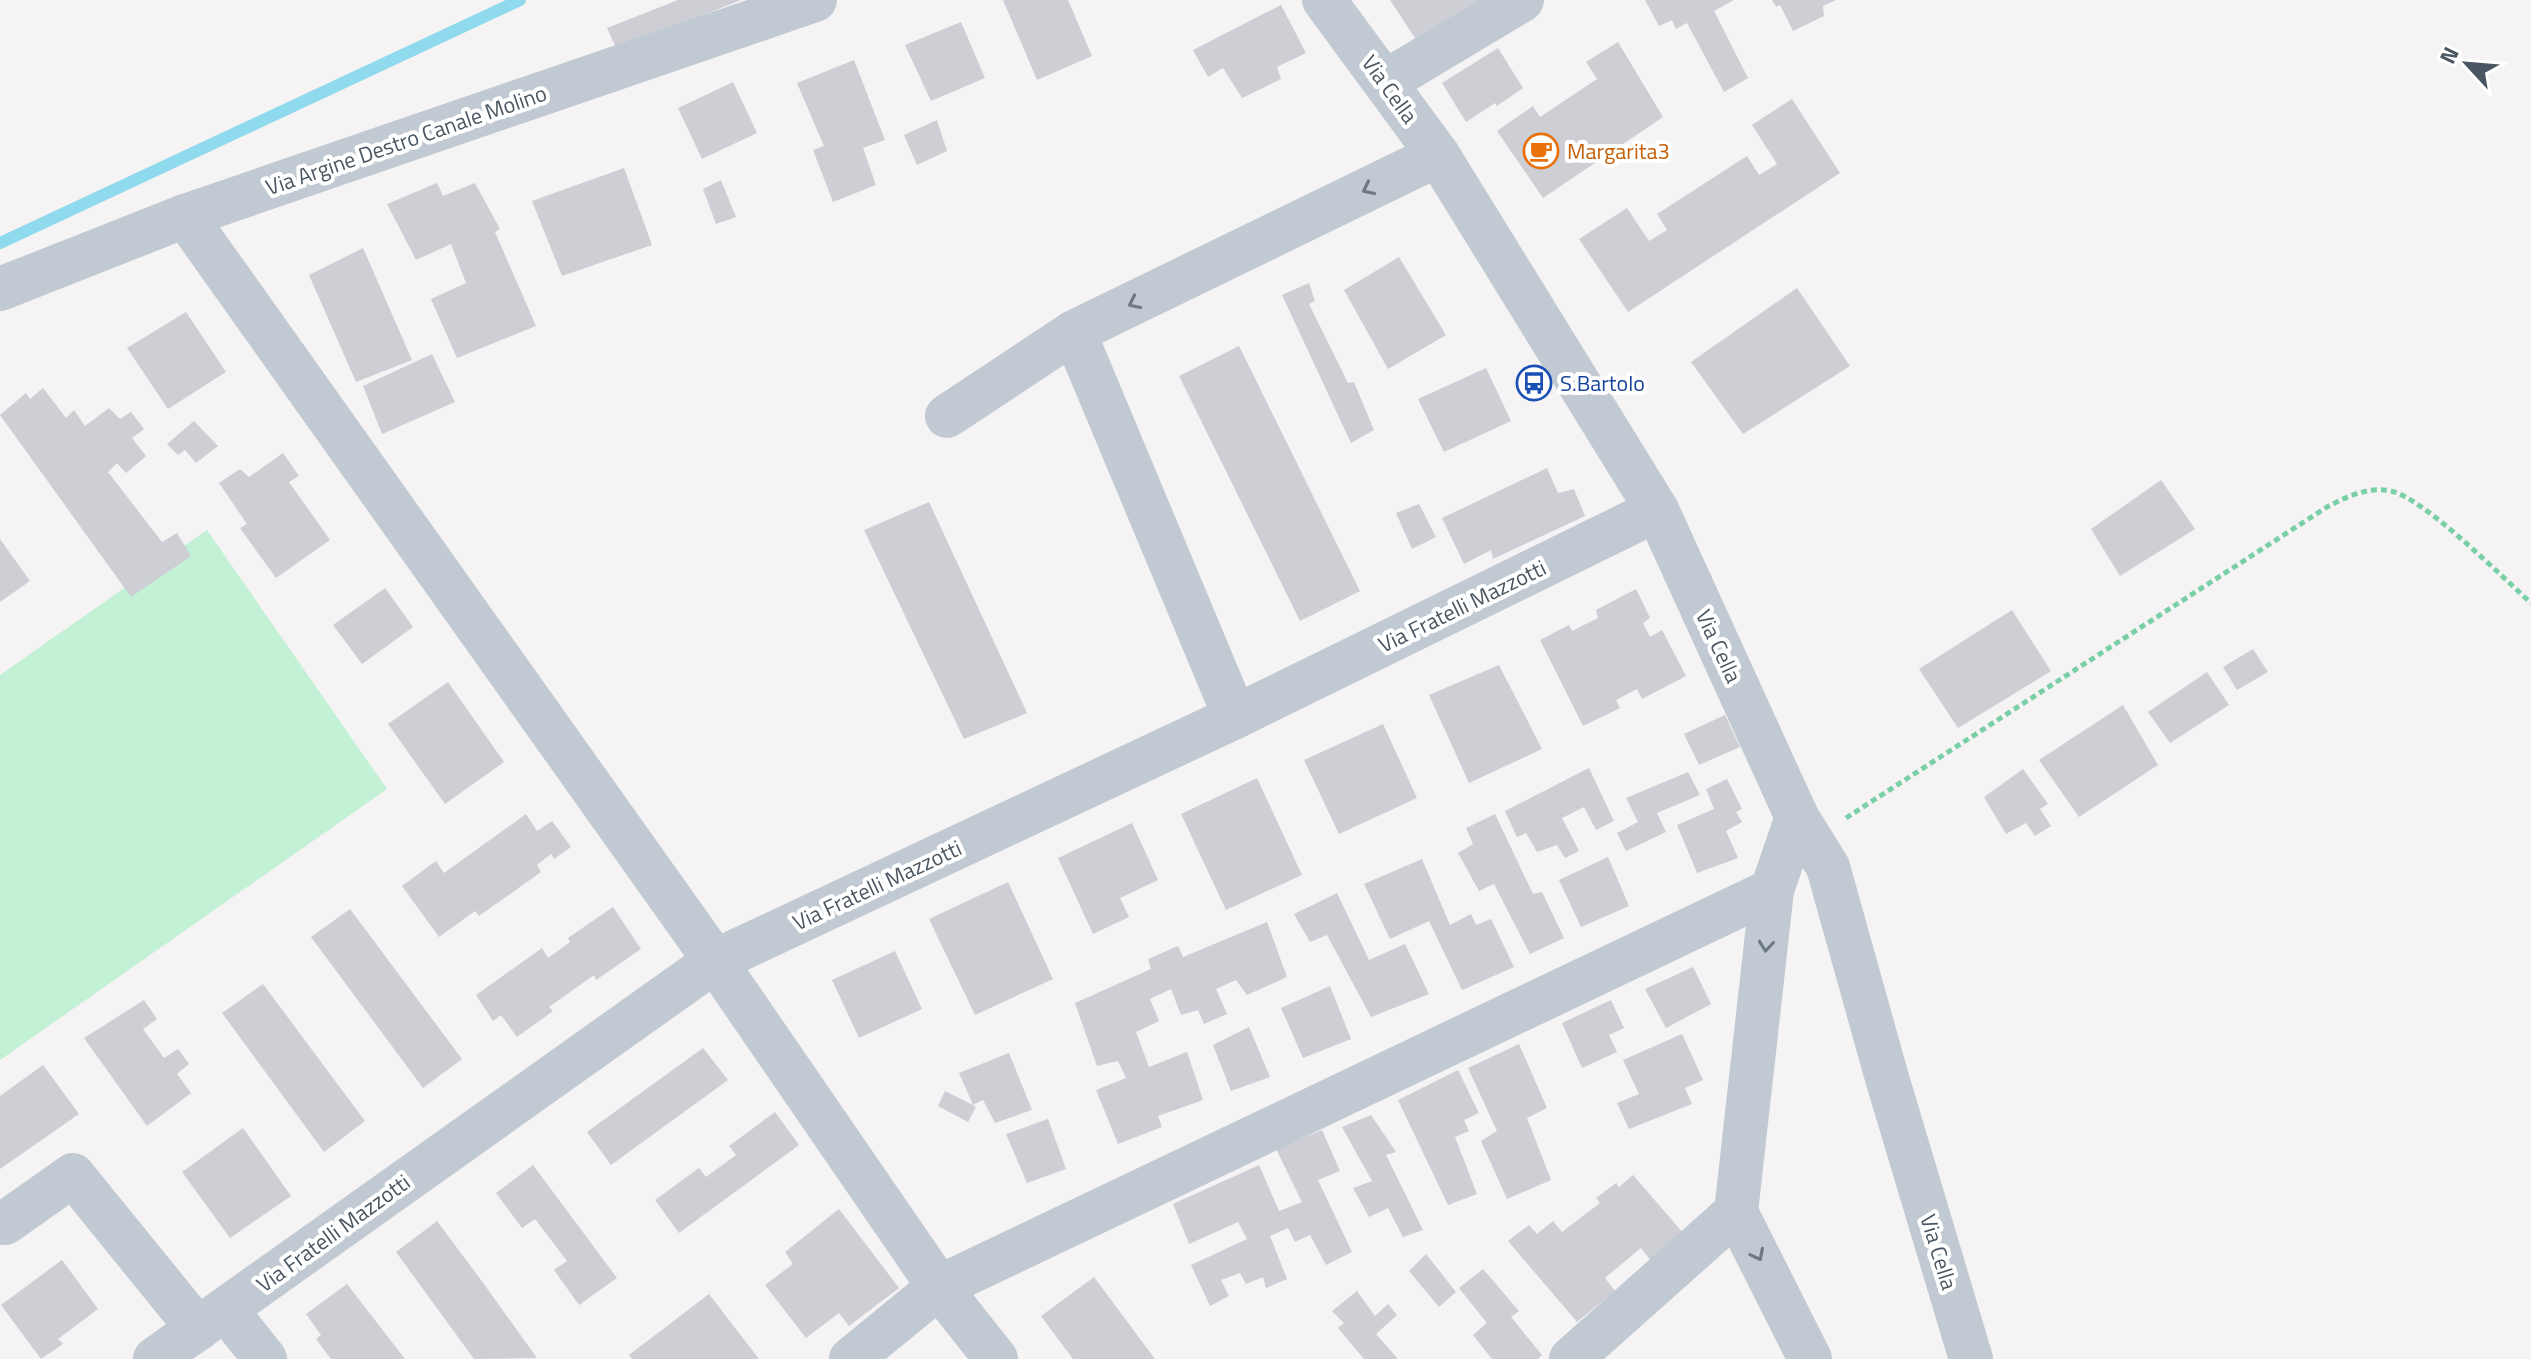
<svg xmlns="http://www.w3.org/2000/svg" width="2531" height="1359" font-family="'Titillium Web',sans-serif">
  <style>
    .green { fill: #c3f1d5 }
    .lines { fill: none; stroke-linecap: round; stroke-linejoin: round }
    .stream { stroke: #90daee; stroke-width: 12 }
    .building { fill: #cdcfd5 }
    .path { stroke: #7ad0a6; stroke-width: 5; stroke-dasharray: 6 4; stroke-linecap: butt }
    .minor { stroke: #c1cad2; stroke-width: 44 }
    .oneway { stroke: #6e7983 }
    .labels { text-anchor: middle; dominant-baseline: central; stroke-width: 8; stroke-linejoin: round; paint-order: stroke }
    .street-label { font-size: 22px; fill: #4a5661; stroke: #fff }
    .food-label { font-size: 22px; fill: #c56008; stroke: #fff; text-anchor: start }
    .transit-label { font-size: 22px; fill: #164399; stroke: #fff; text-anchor: start }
  </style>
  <rect width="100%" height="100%" fill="#f5f3f3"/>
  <path class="green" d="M207,530L387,789L0,1060V675Z"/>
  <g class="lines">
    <path class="stream" d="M0,243L520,0"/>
  </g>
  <g class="building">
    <path d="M678,0H741L617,50L607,28Z"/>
    <path d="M1003,0H1068L1092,56L1037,80Z"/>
    <path d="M1390,0H1494L1417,41Z"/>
    <path d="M1645,0H1734L1714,11L1748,78L1724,92L1687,23L1676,29L1672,20L1659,26Z"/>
    <path d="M1772,0H1836L1823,6L1824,16L1793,31L1780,5L1776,7Z"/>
    <path d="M1281,5L1306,53L1277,67L1281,79L1242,98L1223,68L1208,77L1193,50Z"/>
    <path d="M961,22L985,78L931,101L905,45Z"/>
    <path d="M1618,42L1663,117L1543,198L1497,131L1533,106L1540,117L1597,79L1586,62Z"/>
    <path d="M1498,48L1523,88L1497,106L1495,103L1466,122L1442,83Z"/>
    <path d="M854,60L885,140L863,148L876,185L833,202L813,150L824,146L797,83Z"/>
    <path d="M733,82L757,133L702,159L678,108Z"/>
    <path d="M1792,99L1840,173L1628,312L1579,239L1627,208L1649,241L1667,230L1657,214L1747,156L1759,175L1777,164L1752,125Z"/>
    <path d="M937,120L947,151L917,165L904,135Z"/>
    <path d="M624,168L652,245L562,276L532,201Z"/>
    <path d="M721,180L736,217L716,224L703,189Z"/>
    <path d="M437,183L443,196L475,183L500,229L495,232L536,326L457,358L431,299L466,283L451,244L416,260L387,204Z"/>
    <path d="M363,248L412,360L356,382L309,275Z"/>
    <path d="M1399,257L1446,335L1388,369L1344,290Z"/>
    <path d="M1309,283L1315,301L1309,304L1348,383L1354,382L1374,430L1351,443L1282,295Z"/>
    <path d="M1797,288L1850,366L1743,434L1691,362Z"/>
    <path d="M186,312L226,372L168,409L127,348Z"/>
    <path d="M1239,346L1360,591L1300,621L1179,376Z"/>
    <path d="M432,354L455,402L382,434L363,386Z"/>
    <path d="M1486,368L1511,421L1444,452L1418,399Z"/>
    <path d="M43,388L66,418L74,410L85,426L109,408L120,419L131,412L144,429L132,438L146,456L126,473L117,463L108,472L162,542L177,533L191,556L131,597L0,415L26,393L30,399Z"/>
    <path d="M194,421L218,446L196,463L185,450L178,455L167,444Z"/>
    <path d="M283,453L299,476L289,482L330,540L276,578L240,528L247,524L219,483L240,469L249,477Z"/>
    <path d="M1547,468L1558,493L1574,489L1585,516L1493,559L1491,550L1464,564L1442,518Z"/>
    <path d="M2161,480L2195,529L2120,576L2091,529Z"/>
    <path d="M929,502L1027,713L964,739L864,530Z"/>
    <path d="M1419,504L1436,537L1412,549L1396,513Z"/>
    <path d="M0,539L30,581L0,602Z"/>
    <path d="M385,588L413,627L362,664L333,625Z"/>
    <path d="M1636,589L1650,618L1643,623L1650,637L1662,630L1686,676L1642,699L1637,689L1616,700L1620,708L1583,726L1540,640L1569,625L1572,631L1598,618L1596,610Z"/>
    <path d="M2012,610L2051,671L1958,728L1919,669Z"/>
    <path d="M2253,649L2268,672L2237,690L2223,667Z"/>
    <path d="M1499,665L1542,749L1469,783L1429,695Z"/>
    <path d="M2207,672L2229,705L2170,743L2148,712Z"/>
    <path d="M448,682L504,762L445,804L388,724Z"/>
    <path d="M2123,705L2158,765L2079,817L2039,760Z"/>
    <path d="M1725,715L1740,747L1699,765L1684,734Z"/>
    <path d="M1383,724L1417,798L1339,834L1304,760Z"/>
    <path d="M1589,768L1614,821L1596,830L1584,807L1562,818L1579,851L1565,858L1557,845L1537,852L1526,833L1517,837L1505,811Z"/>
    <path d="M2023,769L2048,804L2040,809L2051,826L2035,836L2026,823L2006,834L1984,797Z"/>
    <path d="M1688,772L1700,795L1657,813L1666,832L1626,851L1617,833L1638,822L1626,798Z"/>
    <path d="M1257,778L1302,875L1226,910L1181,814Z"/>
    <path d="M1727,779L1742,809L1736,812L1742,822L1726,831L1738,858L1697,873L1677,825L1714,809L1706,789Z"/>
    <path d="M526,814L537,831L552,821L571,847L554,859L551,854L537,865L541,872L479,916L475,911L439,937L402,886L436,861L444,873Z"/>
    <path d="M1495,814L1533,894L1542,892L1564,938L1530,954L1494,884L1479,891L1458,853L1473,844L1466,828Z"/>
    <path d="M1132,823L1158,880L1120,898L1129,917L1093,934L1058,858Z"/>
    <path d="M1608,857L1629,906L1581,927L1559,880Z"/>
    <path d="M1422,859L1450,925L1471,914L1476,925L1491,919L1514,967L1462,990L1429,921L1390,939L1364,884Z"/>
    <path d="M1008,882L1053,979L975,1015L929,919Z"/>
    <path d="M1337,893L1369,960L1405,944L1429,994L1371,1017L1327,935L1310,942L1294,914Z"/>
    <path d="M613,907L641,949L596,980L594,975L549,1007L553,1011L517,1037L501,1015L493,1021L476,995L542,948L548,958L570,942L568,938Z"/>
    <path d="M350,909L462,1059L423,1088L311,937Z"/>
    <path d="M1267,922L1287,977L1247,995L1236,980L1216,989L1227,1014L1204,1024L1198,1010L1181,1015L1171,989L1150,999L1159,1021L1136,1032L1149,1067L1187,1052L1203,1100L1158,1116L1162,1127L1118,1144L1096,1090L1126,1078L1118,1061L1097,1066L1075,1003L1151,969L1148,959L1178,946L1183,957Z"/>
    <path d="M895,951L922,1009L859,1038L832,980Z"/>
    <path d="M1693,967L1711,1004L1666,1028L1645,989Z"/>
    <path d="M263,984L365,1121L324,1152L222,1013Z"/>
    <path d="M1330,986L1351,1039L1303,1058L1281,1008Z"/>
    <path d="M144,1000L157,1019L143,1029L164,1058L178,1049L189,1064L177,1074L191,1093L147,1126L84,1038Z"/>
    <path d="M1611,1000L1624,1028L1609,1035L1617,1052L1582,1068L1562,1023Z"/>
    <path d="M1249,1027L1270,1077L1231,1091L1213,1045Z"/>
    <path d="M1682,1034L1703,1080L1685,1088L1692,1104L1629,1129L1617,1103L1639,1094L1623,1060Z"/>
    <path d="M1519,1044L1547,1108L1527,1118L1551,1180L1507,1199L1481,1141L1497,1131L1468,1068Z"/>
    <path d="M703,1048L728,1080L611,1165L587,1132Z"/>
    <path d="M1009,1053L1032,1110L995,1123L983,1100L973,1105L976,1107L968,1122L938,1106L945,1091L973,1105L959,1073Z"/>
    <path d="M43,1065L79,1114L0,1169V1096Z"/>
    <path d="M1458,1070L1479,1113L1464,1120L1469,1131L1455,1137L1477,1194L1448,1205L1398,1100Z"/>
    <path d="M775,1112L799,1145L679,1233L655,1200L699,1168L706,1177L736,1155L729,1146Z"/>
    <path d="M1371,1115L1396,1152L1386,1155L1423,1230L1403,1237L1388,1208L1369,1217L1353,1188L1372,1181L1342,1127Z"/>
    <path d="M1048,1119L1066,1169L1027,1183L1006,1134Z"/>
    <path d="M243,1128L291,1196L230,1238L182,1172Z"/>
    <path d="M1322,1130L1340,1171L1318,1180L1352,1252L1326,1265L1310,1235L1295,1242L1288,1228L1270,1236L1287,1279L1266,1288L1263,1277L1246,1284L1240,1273L1221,1280L1229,1296L1210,1306L1191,1265L1247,1239L1238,1222L1189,1244L1173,1204L1259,1165L1279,1211L1302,1202L1276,1149Z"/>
    <path d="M533,1165L617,1278L579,1305L554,1270L567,1261L535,1219L522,1228L496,1193Z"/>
    <path d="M1633,1175L1684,1234L1651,1261L1641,1248L1605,1278L1615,1291L1577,1322L1508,1241L1529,1225L1537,1234L1553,1221L1562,1232L1600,1203L1596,1198L1616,1183L1619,1187Z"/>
    <path d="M839,1209L899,1288L849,1326L839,1313L806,1338L765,1285L793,1264L785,1252Z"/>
    <path d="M437,1221L481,1280L537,1358L474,1359L396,1252Z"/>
    <path d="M1426,1254L1456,1292L1439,1307L1409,1271Z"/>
    <path d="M62,1260L98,1309L58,1339L63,1344L41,1359L1,1305Z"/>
    <path d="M1483,1269L1519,1311L1511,1317L1542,1355L1538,1359H1492L1473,1335L1487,1323L1459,1288Z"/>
    <path d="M1094,1277L1155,1359H1073L1041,1316Z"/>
    <path d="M347,1284L405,1359H331L316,1339L321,1335L306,1314Z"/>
    <path d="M1357,1291L1375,1316L1388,1304L1397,1315L1376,1334L1398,1359H1364L1338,1328L1344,1323L1332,1311Z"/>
    <path d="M709,1294L759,1359H632L629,1355Z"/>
  </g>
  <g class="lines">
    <path class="path" d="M1846,818L2327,507C2346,497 2368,486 2391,491C2425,499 2502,577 2531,603"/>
    <g class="minor">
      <path d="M1324,0L1438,155L1657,510L1797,817L1828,867L1887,1078L1971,1359"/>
      <path d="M1385,82L1522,0"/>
      <path d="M185,216L715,961L939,1287L996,1359"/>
      <path d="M0,289L185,216L815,0"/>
      <path d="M1074,332L1235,717"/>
      <path d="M947,416L1074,332L1438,155"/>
      <path d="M1797,817L1772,890L1736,1212L1810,1359"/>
      <path d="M5,1223L73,1175L198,1329"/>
      <path d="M226,1310L265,1359"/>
      <path d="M155,1359L715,961L1235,717L1657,510"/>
      <path d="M851,1359L939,1287L1772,890"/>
      <path d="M1571,1359L1736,1212"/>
    </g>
  </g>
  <defs><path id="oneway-chevron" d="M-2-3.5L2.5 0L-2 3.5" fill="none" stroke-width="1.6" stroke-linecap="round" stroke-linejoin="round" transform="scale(2)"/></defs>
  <g class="oneway">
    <use href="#oneway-chevron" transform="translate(1368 189) rotate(154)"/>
    <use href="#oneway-chevron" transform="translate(1134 303) rotate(154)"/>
    <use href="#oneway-chevron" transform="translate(1766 946) rotate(96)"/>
    <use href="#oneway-chevron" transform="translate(1758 1255) rotate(63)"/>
  </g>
  <defs>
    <g id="cafe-ring" transform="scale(1.8)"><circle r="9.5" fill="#fff" stroke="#e8710a" stroke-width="1.5"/><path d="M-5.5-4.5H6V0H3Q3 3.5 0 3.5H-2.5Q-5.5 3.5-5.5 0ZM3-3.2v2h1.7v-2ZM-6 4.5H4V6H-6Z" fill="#e8710a"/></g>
    <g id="bus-ring" transform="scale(1.8)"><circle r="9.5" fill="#fff" stroke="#1a4fb4" stroke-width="1.5"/><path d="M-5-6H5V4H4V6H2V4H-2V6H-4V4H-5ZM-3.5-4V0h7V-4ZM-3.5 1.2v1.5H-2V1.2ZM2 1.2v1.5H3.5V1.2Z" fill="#1a4fb4"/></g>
  </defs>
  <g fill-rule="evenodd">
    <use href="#cafe-ring" x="1541" y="151"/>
    <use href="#bus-ring" x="1534" y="383"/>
  </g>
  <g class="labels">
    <g class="street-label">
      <text transform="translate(1390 89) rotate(54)">Via Cella</text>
      <text transform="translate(406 140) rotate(-19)">Via Argine Destro Canale Molino</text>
      <text transform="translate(1462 606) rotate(-26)">Via Fratelli Mazzotti</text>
      <text transform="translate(1719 646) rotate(65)">Via Cella</text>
      <text transform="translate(877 885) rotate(-25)">Via Fratelli Mazzotti</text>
      <text transform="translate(333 1233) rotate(-36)">Via Fratelli Mazzotti</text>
      <text transform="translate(1939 1252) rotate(73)">Via Cella</text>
    </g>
    <g class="food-label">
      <text x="1567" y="151">Margarita3</text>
    </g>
    <g class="transit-label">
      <text x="1560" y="383">S.Bartolo</text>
    </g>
  </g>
  <g transform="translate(2467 64) rotate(296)" stroke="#ffffff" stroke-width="6" paint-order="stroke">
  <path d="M0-6L14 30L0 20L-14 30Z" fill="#4a5661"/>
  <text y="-12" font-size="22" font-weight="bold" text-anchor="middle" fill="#4a5661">N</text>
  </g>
</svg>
